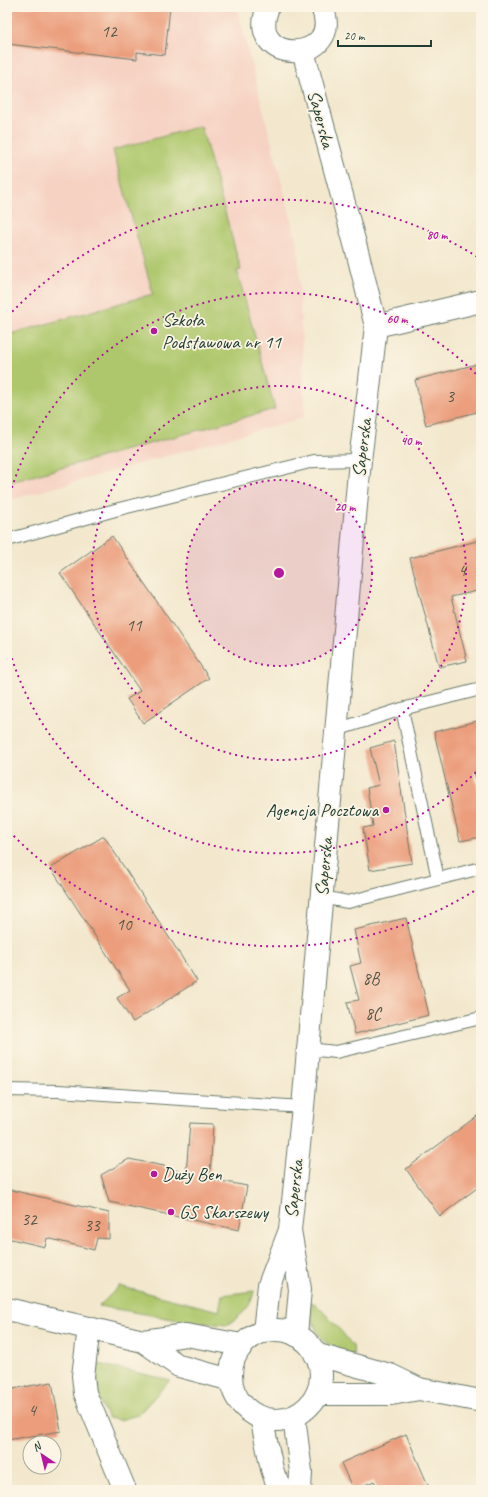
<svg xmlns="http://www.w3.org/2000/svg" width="488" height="1497" font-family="Caveat,sans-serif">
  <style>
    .built { fill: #f6d2c3 }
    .green { fill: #aec76c; stroke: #668250 }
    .building { fill: #eb9d7c }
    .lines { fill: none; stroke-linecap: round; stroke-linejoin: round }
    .lane-casing { stroke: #69796a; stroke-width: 14 }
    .street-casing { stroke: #69796a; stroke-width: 24 }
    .lane { stroke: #fff; stroke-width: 12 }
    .street { stroke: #fff; stroke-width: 22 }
    .ring { fill: none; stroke: #b5179e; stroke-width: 2; stroke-dasharray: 2 4 }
    .poi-dot { fill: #b5179e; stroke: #fcf5e5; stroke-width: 1.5 }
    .labels { text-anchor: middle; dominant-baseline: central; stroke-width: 3.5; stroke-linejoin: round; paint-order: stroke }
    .number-label { font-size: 17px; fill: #525546 }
    .street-label { font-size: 19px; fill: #1f3d34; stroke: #fcf5e5 }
    .poi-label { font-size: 19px; fill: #1f3d34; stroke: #fcf5e5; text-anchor: start }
    .centre { fill: #b5179e; stroke: #fcf5e5; stroke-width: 2 }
    .ring-label { font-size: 12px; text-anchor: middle; font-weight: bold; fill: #b5179e; stroke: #fcf5e5; stroke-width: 3.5; stroke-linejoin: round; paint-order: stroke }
  </style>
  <rect width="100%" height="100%" fill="#fcf5e5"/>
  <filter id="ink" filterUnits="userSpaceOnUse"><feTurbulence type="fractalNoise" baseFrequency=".025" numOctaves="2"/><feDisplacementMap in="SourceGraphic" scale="8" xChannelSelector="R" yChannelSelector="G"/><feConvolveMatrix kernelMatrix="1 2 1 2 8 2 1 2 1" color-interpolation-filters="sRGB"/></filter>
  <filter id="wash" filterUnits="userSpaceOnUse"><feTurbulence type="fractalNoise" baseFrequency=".012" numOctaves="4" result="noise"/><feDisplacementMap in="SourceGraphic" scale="16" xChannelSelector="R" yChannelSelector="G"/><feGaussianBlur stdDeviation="0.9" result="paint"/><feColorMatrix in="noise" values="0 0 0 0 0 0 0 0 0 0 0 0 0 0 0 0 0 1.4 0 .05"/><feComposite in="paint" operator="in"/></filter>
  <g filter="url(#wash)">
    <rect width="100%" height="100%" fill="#f3e8ce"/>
    <path class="built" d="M7,7H237L298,246L305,417L7,501Z"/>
    <g class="green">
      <path d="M201,126L241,270L237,271L275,409L7,483V335L153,294L113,150Z"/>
      <path d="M119,1286L219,1311L222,1295L254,1291C251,1309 241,1315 227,1325L189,1322L99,1306Z"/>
      <path d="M309,1302L316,1304L341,1331L353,1346L354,1356C346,1353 337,1351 330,1346C316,1336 311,1319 309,1302Z"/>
      <path d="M99,1364L170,1380L138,1415L120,1420L108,1418C98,1400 90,1384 99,1364Z"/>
    </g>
    <g id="blocks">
      <g class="building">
        <path d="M7,7H170L165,55L137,52V59L7,44Z"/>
        <path d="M481,363V411L426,425L415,380Z"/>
        <path d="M112,536L209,678L143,723L127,699L140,691L60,573Z"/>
        <path d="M481,540V590L451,597L467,661L439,667L410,558Z"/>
        <path d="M481,720V770L474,772L481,801V837L460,841L434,732Z"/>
        <path d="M394,741L412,863L370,870L363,828L373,826L367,788L379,785L370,748Z"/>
        <path d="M104,836L197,981L133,1022L117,998L130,990L51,868Z"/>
        <path d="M406,918L429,1015L355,1034L347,1002L359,1000L350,966L361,963L354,930Z"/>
        <path d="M481,1113V1185L440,1216L406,1169Z"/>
        <path d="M190,1123L213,1124L210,1179L247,1186L239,1230L109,1202L101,1175L129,1159L164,1166L186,1174Z"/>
        <path d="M7,1189L109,1213V1239L97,1238L94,1250L47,1238L45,1247L7,1238Z"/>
        <path d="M52,1382L61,1431L7,1440V1390Z"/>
        <path d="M406,1434L430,1490H378L374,1481L353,1490L341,1463Z"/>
      </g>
    </g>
  </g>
  <g filter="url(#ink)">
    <use href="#blocks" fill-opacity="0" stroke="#69796a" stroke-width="1"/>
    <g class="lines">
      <g class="lane-casing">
        <g id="lane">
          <path d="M7,540L119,509L314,461L360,460"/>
          <path d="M402,709L438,879"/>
          <path d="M336,730L402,709L481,689"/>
          <path d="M321,897L348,902L481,868"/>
          <path d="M308,1049L336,1052L481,1018"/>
          <path d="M7,1090L58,1091L303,1107"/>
        </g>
      </g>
      <g class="street-casing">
        <g id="street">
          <path d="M268,7C244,68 346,64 322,7"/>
          <path d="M376,326L481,301"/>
          <path d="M290,1230L300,1289L296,1335"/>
          <path d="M7,1309L143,1341L179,1366L231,1380"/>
          <path d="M89,1328L83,1376L85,1393L125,1490"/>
          <circle cx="276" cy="1375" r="45"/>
          <path d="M264,1332L269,1285L290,1230L303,1107L360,460L368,397L376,326L358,255L303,51"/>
          <path d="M143,1341L186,1335L242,1345"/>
          <path d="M315,1354L390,1375L419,1389L481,1401"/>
          <path d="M317,1394H391L419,1389"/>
          <path d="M261,1417L272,1469L275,1478L283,1490"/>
          <path d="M294,1417L301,1472L300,1490"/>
        </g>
      </g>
      <use href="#lane" class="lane"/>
      <use href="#street" class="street"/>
    </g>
  </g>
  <circle cx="279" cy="573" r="93" fill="#b5179e" fill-opacity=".12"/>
  <g class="ring">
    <circle cx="279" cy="573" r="93"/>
    <circle cx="279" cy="573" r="187"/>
    <path d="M480 768A280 280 0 0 1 7 641M7 505A280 280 0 0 1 480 378"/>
    <path d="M479 888A373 373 0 0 1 8 830M8 316A373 373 0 0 1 479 258"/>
  </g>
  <g class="poi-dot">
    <circle cx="154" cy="331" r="4"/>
    <circle cx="386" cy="810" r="4"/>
    <circle cx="154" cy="1174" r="4"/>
    <circle cx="171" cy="1212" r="4"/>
  </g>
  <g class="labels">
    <g class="number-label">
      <text x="109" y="31">12</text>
      <text x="450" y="396">3</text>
      <text x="462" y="570">4</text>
      <text x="134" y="625">11</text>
      <text x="124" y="924">10</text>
      <text x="371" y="978">8B</text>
      <text x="373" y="1013">8C</text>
      <text x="29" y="1219">32</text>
      <text x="92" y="1225">33</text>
      <text x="32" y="1410">4</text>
    </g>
    <g class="street-label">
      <text transform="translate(321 119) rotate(75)">Saperska</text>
      <text transform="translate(362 448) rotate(-83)">Saperska</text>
      <text transform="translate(324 867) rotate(-85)">Saperska</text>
      <text transform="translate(294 1189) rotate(-84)">Saperska</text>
    </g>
    <g class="poi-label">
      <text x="162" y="320">Szkoła<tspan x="162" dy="22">Podstawowa nr 11</tspan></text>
      <text x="378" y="810" text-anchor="end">Agencja Pocztowa</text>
      <text x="162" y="1174">Duży Ben</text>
      <text x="179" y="1212">GS Skarszewy</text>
    </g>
  </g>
  <circle cx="279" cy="573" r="6" class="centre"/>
  <g class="ring-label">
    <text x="437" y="239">80 m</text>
    <text x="397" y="323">60 m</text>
    <text x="411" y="445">40 m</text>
    <text x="345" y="511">20 m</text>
  </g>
  <rect width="488" height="1497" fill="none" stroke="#fcf5e5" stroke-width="24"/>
  <g transform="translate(42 1455) rotate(325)"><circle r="19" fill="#fcf5e5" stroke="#a4ab9e"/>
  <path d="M0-3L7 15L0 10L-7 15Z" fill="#b5179e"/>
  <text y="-6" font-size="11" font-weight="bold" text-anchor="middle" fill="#1f3d34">N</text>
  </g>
  <path d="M338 40v6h93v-6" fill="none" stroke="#1f3d34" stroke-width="2"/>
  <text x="344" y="40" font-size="12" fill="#1f3d34" stroke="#fcf5e5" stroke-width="3" paint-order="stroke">20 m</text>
</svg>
